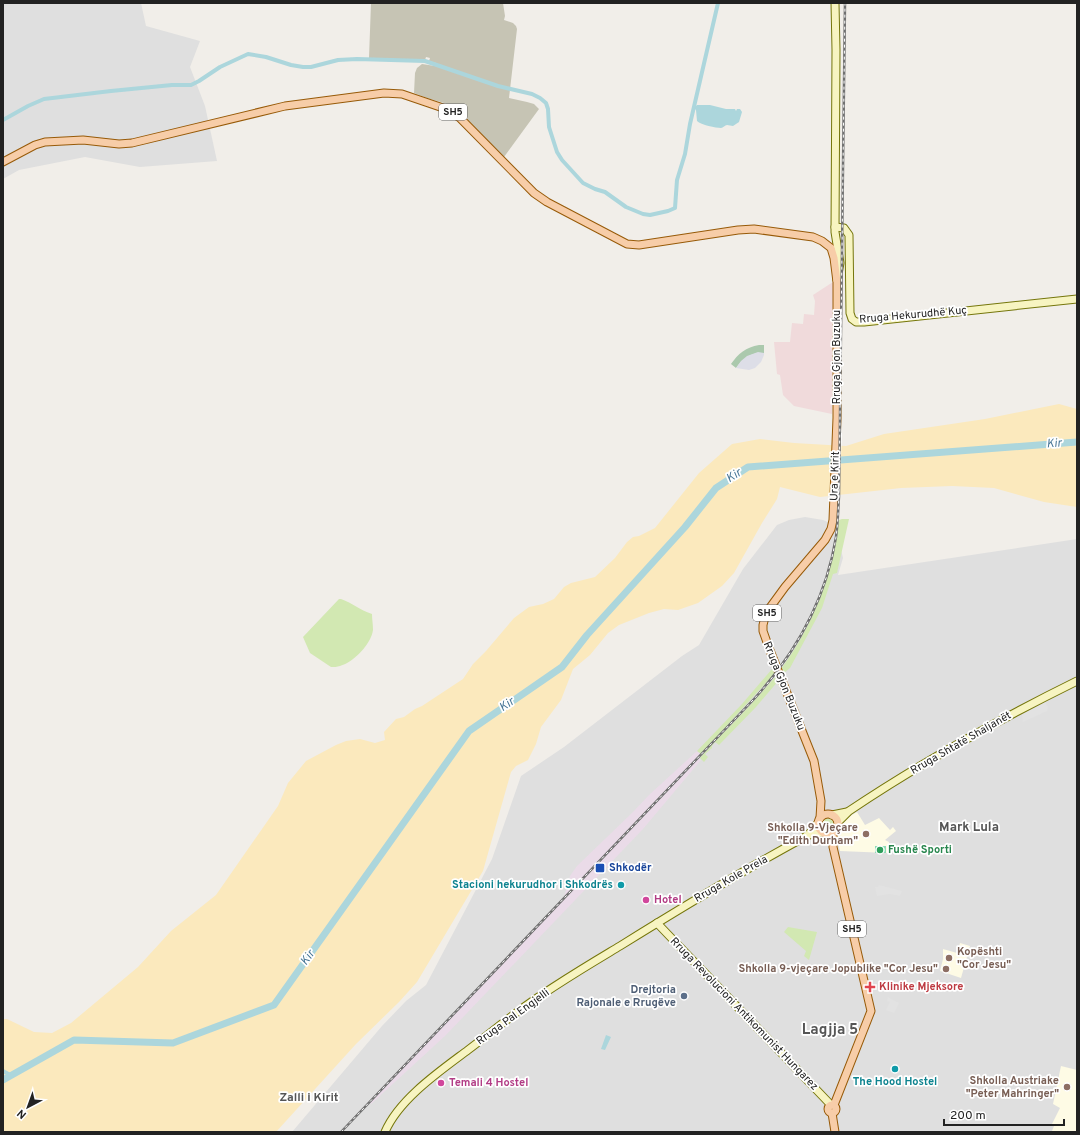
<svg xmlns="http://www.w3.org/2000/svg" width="1080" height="1135" font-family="Overpass,sans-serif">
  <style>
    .residential { fill: #dfdfdf }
    .commercial { fill: #f0dadb }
    .industrial { fill: #eadbe8 }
    .education { fill: #fefbe5 }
    .construction { fill: #c6c4b4 }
    .grass { fill: #d2e8b2 }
    .sand { fill: #fbe9bd }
    .cemetery { fill: #abc9ad }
    .pitch { fill: #8cdbb5 }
    .parking { fill: #e2e2e2 }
    .plaza { fill: #dddee7 }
    .water { fill: #acd6dc }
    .pier { fill: #fff }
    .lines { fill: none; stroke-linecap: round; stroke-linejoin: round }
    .canal { stroke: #acd6dc; stroke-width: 4 }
    .river { stroke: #acd6dc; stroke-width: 7 }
    .secondary-casing { stroke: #75760b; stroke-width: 9 }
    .primary-casing { stroke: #975a08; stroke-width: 9 }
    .secondary { stroke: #f7f4c1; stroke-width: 7 }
    .primary { stroke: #f7cda8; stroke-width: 7 }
    .rail-casing { stroke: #707070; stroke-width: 2.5 }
    .rail { stroke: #fff; stroke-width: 1; stroke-dasharray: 3; stroke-linecap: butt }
    .education-dot { fill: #8d6e63; stroke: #fff; stroke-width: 1.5 }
    .leisure-dot { fill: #2e9e5b; stroke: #fff; stroke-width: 1.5 }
    .transit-dot { fill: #1a4fb4; stroke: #fff; stroke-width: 1.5 }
    .culture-dot { fill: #0f9aa8; stroke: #fff; stroke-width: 1.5 }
    .hotel-dot { fill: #d1479c; stroke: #fff; stroke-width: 1.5 }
    .health-dot { fill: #e0444e; stroke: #fff; stroke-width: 1.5 }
    .service-dot { fill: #5c6f8a; stroke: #fff; stroke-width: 1.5 }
    .labels { text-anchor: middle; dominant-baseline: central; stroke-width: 3.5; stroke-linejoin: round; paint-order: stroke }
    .shield { fill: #fff; stroke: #646464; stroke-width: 1 }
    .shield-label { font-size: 10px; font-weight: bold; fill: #222 }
    .street-label { font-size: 11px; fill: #222; stroke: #fff }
    .education-label { font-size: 11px; font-weight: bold; fill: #785e54; stroke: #fff; text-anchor: end }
    .leisure-label { font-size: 11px; font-weight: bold; fill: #27864d; stroke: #fff; text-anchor: start }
    .transit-label { font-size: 11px; font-weight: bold; fill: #164399; stroke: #fff; text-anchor: start }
    .culture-label { font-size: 11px; font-weight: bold; fill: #0d838f; stroke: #fff; text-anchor: end }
    .hotel-label { font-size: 11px; font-weight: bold; fill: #b23c85; stroke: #fff; text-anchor: start }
    .health-label { font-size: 11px; font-weight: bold; fill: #be3a42; stroke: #fff; text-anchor: start }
    .service-label { font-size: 11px; font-weight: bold; fill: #4e5e75; stroke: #fff; text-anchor: end }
    .water-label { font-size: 12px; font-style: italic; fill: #487696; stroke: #fff }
    .neighbourhood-label { font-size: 12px; font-weight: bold; fill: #555; stroke: #fff }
    .quarter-label { font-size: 13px; font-weight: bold; fill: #555; stroke: #fff }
    .district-label { font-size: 15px; font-weight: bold; fill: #555; stroke: #fff }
  </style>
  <rect width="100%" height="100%" fill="#f1eee9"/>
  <g class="residential">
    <path d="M3,3H141L146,26L200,41L190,67L205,106L217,161L140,167L85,157L19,170L3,179Z"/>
    <path d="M805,517L823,520L835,525L843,558L838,575L1077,539V1132H292L382,1026L406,1001L426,985L492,859L521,776L564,747L682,656L699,645L743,569L777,525L789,520Z"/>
  </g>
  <path class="commercial" d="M833,282L832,378V414L794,406L783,395L780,375L777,374L774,342H790L792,323L803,324L804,314L814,315L815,301L813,295Z"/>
  <path class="industrial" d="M697,751L701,754L698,757L701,760L643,829L446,1035L371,1104L369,1102L564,897L570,876L577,866L633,812L649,795Z"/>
  <g class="education">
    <path d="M857,812L865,825L879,818L890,830L893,827L896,831L885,840L889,842L888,853L840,851L837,838L846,818Z"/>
    <path d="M960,943L970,946L961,978L940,971L943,959V949L957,953Z"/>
    <path d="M1061,1066L1077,1070V1132L1052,1131L1054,1126L1052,1124L1060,1108L1053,1104Z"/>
  </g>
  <path class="construction" d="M371,3H503L505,16L504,20L513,23L516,26L517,29L509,98L527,102L534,104L539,109L504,157L469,121L457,109L444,103L427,98L414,93L415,73L417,68L422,64L435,66L436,63L429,61L430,58L426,57L425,60L369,58Z"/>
  <g class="grass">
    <path d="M842,519H849L837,573L833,574L822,608L790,668L783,674L781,669C815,623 831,575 839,520Z"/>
    <path d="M339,599H341C353,603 359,610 372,614C372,619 373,625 373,630C371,644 354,662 340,666C337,667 334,667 331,667L310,653L303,637Z"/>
    <path d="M772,669L775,673L701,754L697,751L742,704Z"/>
    <path d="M776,676L779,680L756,707L719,745L715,742L712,746V748L705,754L708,757L704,762L700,758C711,744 724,733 736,720C750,706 763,691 776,676Z"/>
    <circle cx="828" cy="824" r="7"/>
    <path d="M788,927L817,932L809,960L804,956L806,951L784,932Z"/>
  </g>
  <path class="sand" d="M1059,404L1077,409V507L1044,502L994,488L952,486L901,488L820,497L780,487L777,499L762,523L734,573L722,586L698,603L678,610L664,609L649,613L619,625L608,633L590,655L573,669L561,700L541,727L536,744L528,760L516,766L511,772L483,871L417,982L399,1002L356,1044L276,1132H3V1019H7L34,1032L52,1033L71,1023L138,967L171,931L216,895L278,806L288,783L306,761L336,745L346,741L360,739L375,743L385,740L384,732L396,719L404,717L415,709L422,706L463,679L473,664L486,651L514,618L529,607L543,604L554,599L564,587L571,583L595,577L615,558L627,542L633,537L639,536L655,528L699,473L732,444L760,439L794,443L846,446L884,434L985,419Z"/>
  <path class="cemetery" d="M759,345H764V353C752,352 743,358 736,368L731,364C738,354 746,347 759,345Z"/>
  <rect class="pitch" x="875" y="846" width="11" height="7"/>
  <g class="parking">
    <path d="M1045,702L1048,707L1047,711L1023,722L1022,714Z"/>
    <path d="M879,885L902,891L900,896L889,894L877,896L875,887H878Z"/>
    <path d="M888,997L899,1003L894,1013L886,1010L890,1002L887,1001Z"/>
  </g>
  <path class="plaza" d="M758,352L764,353V355L761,362L755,368L749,370L736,368L741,361L747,356Z"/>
  <g class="water">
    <path d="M697,105H710L726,109H735L736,111L737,109H740L742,112L739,122L733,126C731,126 729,125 727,125C725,125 723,128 721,128C716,128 701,125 697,121L696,110L694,108Z"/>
    <path d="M606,1035L611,1037L605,1050L601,1049Z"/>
  </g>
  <path class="pier" d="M834,431L842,433L838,521L830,519Z"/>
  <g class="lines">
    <g class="canal">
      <path d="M3,120L28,106L44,99L111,91L172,85H191L199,81L220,67L248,54L266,57L291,65L303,67H311L338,60L357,59L425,61L498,86L532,94L540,98L546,103L548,109L549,127L557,152L562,160L583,183L595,189L605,192L626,207L643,214L650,215L668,211L675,208L677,180L685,154L690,124L718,3"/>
      <path d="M3,1071L12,1076"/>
    </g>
    <path class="river" d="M3,1080L74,1040L173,1043L274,1005L469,731L562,667L587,635L685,527L716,488L748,467L1077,442"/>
    <g class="secondary-casing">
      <g id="secondary">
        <path d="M835,3L836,50L835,232L840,263L837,280"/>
        <path d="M835,227L844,228L849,235L850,313L852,319L856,322H864L1077,299"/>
        <path d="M832,815L847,812"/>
        <path d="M838,822L849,811C922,762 998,720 1077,681"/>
        <path d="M809,835L823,832"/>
        <path d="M657,923L831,1105"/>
        <path d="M385,1132C399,1099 440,1071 468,1050C484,1038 500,1025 516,1013C549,988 585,967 620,946C681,908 742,871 805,837L811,832L818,823"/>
      </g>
    </g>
    <g class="primary-casing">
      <g id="primary">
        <path d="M3,162L35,145L45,142L83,140L119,144L132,143L285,106L384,93L402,94L446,109L460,118L534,193L547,202L627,244L639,245L738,230L754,229L813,237L822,241L831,248L834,258L837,282V418L833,520L831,529L825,540L785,587L766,613L763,625V631L769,648L814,761L821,801L820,818"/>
        <circle cx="828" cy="824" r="10"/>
        <path d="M833,833V847L871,1011L834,1105"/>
        <circle cx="832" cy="1109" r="4"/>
        <path d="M832,1113L835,1132"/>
      </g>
    </g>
    <use href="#secondary" class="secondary"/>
    <use href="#primary" class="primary"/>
    <g class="rail-casing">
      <path id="rail" d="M341,1132L754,699C795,654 826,599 836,537C838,524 838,510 839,497L845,3"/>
    </g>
    <use href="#rail" class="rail"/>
  </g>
  <g class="education-dot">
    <circle cx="866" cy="834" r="4"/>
    <circle cx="949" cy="958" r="4"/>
    <circle cx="946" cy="969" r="4"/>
    <circle cx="1067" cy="1087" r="4"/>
  </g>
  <circle class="leisure-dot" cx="880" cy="850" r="4"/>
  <rect class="transit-dot" x="595" y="863" width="10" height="10" rx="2"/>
  <g class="culture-dot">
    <circle cx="621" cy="885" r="4"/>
    <circle cx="895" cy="1069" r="4"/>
  </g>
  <g class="hotel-dot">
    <circle cx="646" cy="900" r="4"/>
    <circle cx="441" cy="1083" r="4"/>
  </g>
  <path class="health-dot" d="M868 981h4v4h4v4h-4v4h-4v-4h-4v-4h4z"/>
  <circle class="service-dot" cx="684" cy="996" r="4"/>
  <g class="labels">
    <g class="shield">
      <rect x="439" y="104" width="28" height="16" rx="3"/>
      <rect x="753" y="605" width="28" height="16" rx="3"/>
      <rect x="838" y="921" width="28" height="16" rx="3"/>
    </g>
    <g class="shield-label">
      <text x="453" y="112">SH5</text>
      <text x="767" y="613">SH5</text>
      <text x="852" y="929">SH5</text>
    </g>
    <g class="street-label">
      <text transform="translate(913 315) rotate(-5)">Rruga Hekurudhë Kuç</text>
      <text transform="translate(837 357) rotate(-90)">Rruga Gjon Buzuku</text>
      <text transform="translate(835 476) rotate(-88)">Ura e Kirit</text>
      <text transform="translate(784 686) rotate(68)">Rruga Gjon Buzuku</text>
      <text transform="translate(961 743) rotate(-30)">Rruga Shtatë Shaljanët</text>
      <text transform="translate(731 879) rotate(-30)">Rruga Kole Prela</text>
      <text transform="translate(744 1014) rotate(46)">Rruga Revolucioni Antikomunist Hungarez</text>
      <text transform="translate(513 1017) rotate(-36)">Rruga Pal Engjelli</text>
    </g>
    <g class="education-label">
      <text x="858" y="828">Shkolla 9-Vjeçare<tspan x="858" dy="13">"Edith Durham"</tspan></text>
      <text x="957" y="952" text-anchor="start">Kopështi<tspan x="957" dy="13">"Cor Jesu"</tspan></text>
      <text x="938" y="969">Shkolla 9-vjeçare Jopublike "Cor Jesu"</text>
      <text x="1059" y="1081">Shkolla Austriake<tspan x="1059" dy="13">"Peter Mahringer"</tspan></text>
    </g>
    <g class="leisure-label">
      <text x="888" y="850">Fushë Sporti</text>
    </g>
    <g class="transit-label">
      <text x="609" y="868">Shkodër</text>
    </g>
    <g class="culture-label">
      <text x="613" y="885">Stacioni hekurudhor i Shkodrës</text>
      <text x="895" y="1082" text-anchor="middle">The Hood Hostel</text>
    </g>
    <g class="hotel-label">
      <text x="654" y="900">Hotel</text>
      <text x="449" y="1083">Temali 4 Hostel</text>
    </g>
    <g class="health-label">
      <text x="879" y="987">Klinike Mjeksore</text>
    </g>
    <g class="service-label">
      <text x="676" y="990">Drejtoria<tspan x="676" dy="13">Rajonale e Rrugëve</tspan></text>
    </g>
    <g class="water-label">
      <text transform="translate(1054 444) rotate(-4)">Kir</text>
      <text transform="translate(734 476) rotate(-33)">Kir</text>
      <text transform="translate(507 705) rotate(-35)">Kir</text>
      <text transform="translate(308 958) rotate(-55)">Kir</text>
    </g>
    <g class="neighbourhood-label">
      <text x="309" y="1098">Zalli i Kirit</text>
    </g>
    <g class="quarter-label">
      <text x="969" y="828">Mark Lula</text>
    </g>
    <g class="district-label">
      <text x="830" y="1030">Lagjja 5</text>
    </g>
  </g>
  <rect width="1080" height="1135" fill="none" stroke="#222222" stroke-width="8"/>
  <g transform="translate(28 1107) rotate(221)" stroke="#ffffff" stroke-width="3" paint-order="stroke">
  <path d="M0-3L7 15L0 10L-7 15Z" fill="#222222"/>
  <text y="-6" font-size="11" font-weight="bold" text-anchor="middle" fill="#222222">N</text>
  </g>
  <path d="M944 1119v6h120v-6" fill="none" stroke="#222222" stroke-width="2"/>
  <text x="950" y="1119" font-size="12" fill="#222222" stroke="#ffffff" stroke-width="3" paint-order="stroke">200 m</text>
</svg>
